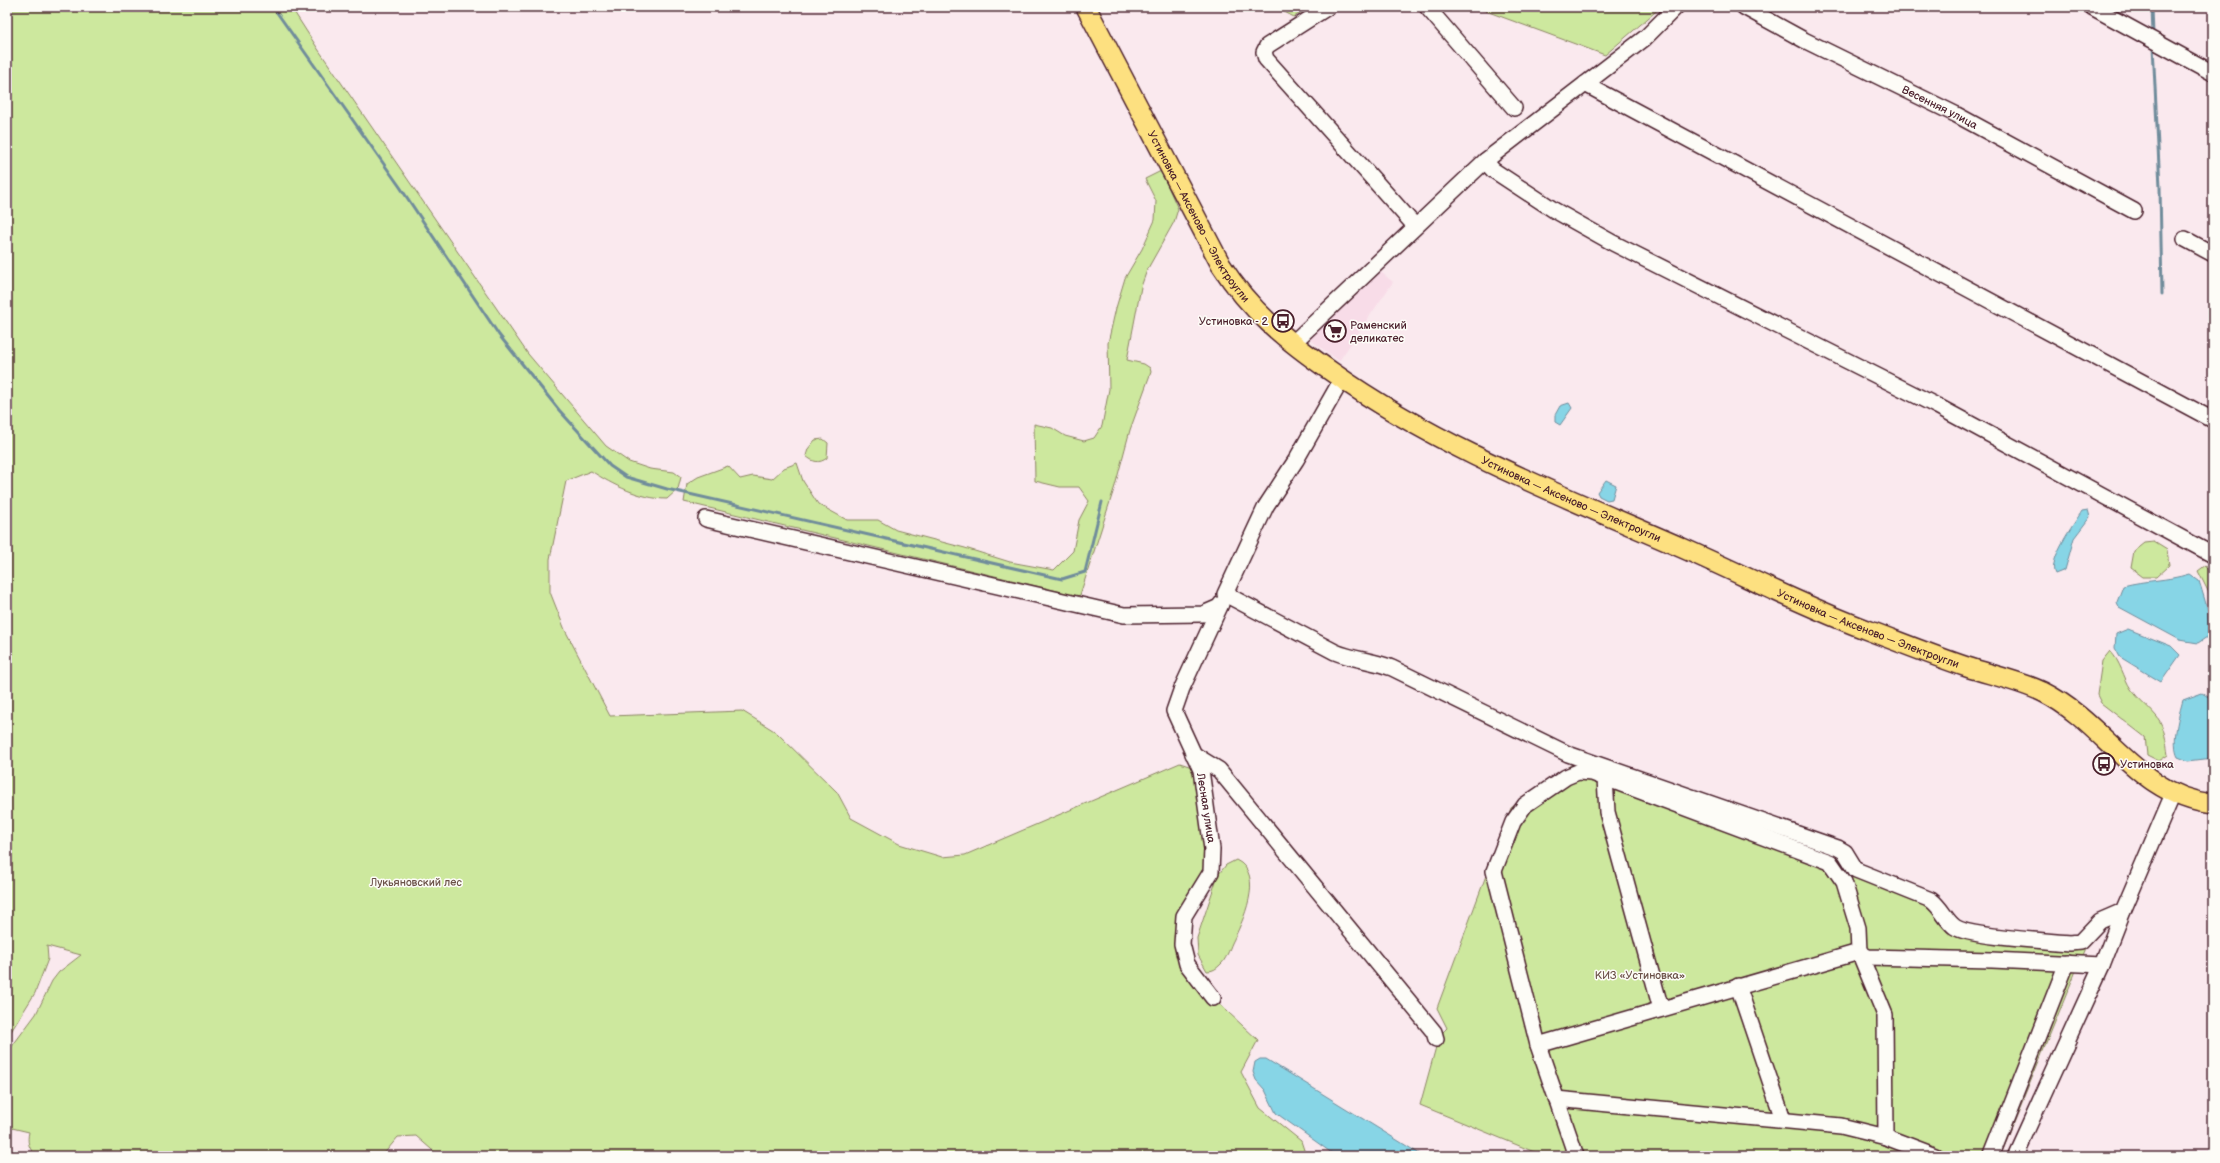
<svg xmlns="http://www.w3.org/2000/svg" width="2220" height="1163" font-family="'Balsamiq Sans',sans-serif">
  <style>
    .built { fill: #f8dce8 }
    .green { fill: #cde89e; stroke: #8c8464 }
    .water { fill: #87d5e6; stroke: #6f8c9b }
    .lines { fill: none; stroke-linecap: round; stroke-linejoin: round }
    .stream { stroke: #6f8c9b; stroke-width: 3 }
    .minor-casing { stroke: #4a1f2b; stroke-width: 18 }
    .major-casing { stroke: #4a1f2b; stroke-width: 22 }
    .minor { stroke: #fdfcf7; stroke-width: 15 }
    .major { stroke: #fde080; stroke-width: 19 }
    .labels { text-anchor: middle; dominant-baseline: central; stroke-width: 3; stroke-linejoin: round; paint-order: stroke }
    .street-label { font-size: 11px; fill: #4a1f2b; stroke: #fdfcf7 }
    .poi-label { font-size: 11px; fill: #4a1f2b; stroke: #fdfcf7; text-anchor: start }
    .park-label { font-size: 11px; fill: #6b5148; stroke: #fdfcf7 }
  </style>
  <rect width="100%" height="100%" fill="#fae9ee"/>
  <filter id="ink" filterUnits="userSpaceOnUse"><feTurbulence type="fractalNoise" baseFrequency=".025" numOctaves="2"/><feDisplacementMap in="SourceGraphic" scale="8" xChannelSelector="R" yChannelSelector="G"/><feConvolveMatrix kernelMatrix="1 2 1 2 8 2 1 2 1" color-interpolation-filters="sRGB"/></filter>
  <g filter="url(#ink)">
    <path class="built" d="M1381,272L1393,282L1339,361L1309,339Z"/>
    <g class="green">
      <path d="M7,7H291L318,49L528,354L606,446L629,462L650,469L674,472L681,477L678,489L667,499C640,499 613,485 591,471L566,481L550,559V592L565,630L610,716L742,711L776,732L837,792L851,818L899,844L942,857L965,855L1180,763L1201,770L1211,872L1184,916L1182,944L1213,998L1258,1040L1241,1072L1260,1108L1301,1141L1306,1156H439L416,1136L398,1137L382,1156H36C28,1148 27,1141 29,1132L12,1128L7,1124V1053L36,1014L52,981L59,972L81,955L47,946L48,959L35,993L7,1038Z"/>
      <path d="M1275,7H1310L1294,17Z"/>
      <path d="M1475,7H1661L1605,55Z"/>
      <path d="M1161,171L1178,209L1174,222L1147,270L1141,287L1127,360L1144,364L1150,368L1151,372L1130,430L1115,486L1080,595L1076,597L1066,593L684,502L687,484L698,477L728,466L740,479L753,476L772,479L784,468L797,463L803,481L818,504L847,520H878L896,530L965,548L1010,562L1054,570L1073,551L1079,520L1089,501L1079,487H1060L1035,481L1034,424L1052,428L1065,436L1084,441L1094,438L1102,426L1109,389L1108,343L1116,308L1125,278L1142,249L1155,220L1156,201L1145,179Z"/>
      <path d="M823,439L828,443L827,458C819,464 813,462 806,456L808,449L815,440Z"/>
      <path d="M2154,542L2167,550L2169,565L2156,577H2143L2131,568L2134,551L2144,543Z"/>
      <path d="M2206,565L2213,578V601L2198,571Z"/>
      <path d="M2110,651C2121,662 2123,677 2131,689C2138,699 2149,707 2157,717C2165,727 2166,743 2168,755L2159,761L2147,755L2145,737L2101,703L2097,695L2102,661Z"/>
      <path d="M1575,762L1752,824L1839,858L1846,873L1928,906L1948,933L2085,949L2000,1156H1544L1420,1105L1439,1036L1447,1028L1437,1008L1511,808Z"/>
      <path d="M1236,860C1266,874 1242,923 1232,943C1229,950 1226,960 1220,965C1216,969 1213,971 1207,971L1198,955L1197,938L1218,875L1226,865Z"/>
    </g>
    <g class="water">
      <path d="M1569,403L1572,408L1560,425L1555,422V415L1560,406Z"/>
      <path d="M1606,480L1616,485L1612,499L1607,500L1599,496L1597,492Z"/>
      <path d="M2088,510L2090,517L2074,538L2065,570L2055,574C2047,561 2074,524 2082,511Z"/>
      <path d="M2189,574L2199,581L2207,607L2210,635L2198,643L2180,640L2119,607L2117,602L2123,586C2145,580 2167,581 2189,574Z"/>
      <path d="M2128,629L2171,646L2180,655L2161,682L2120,657L2115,648L2116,634Z"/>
      <path d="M2202,693L2213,700V758L2188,761L2178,757C2171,744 2179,714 2183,700Z"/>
      <path d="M1260,1059H1266L1423,1156H1336L1276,1113L1265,1090L1256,1080L1253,1072L1255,1062Z"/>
    </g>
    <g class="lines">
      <g class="stream">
        <path d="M273,7L400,187L499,335L559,410L610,466L626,477L667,489L1062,579L1085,572L1102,502"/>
        <path d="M2152,7L2153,35"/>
        <path d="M2153,46L2160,187L2162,294"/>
      </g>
      <g class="minor-casing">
        <g id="minor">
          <path d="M1328,7L1267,46L1264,52L1266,59L1415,226"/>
          <path d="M1427,7L1514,108"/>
          <path id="s1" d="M1744,7L1804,40L1955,114L2134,211"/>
          <path d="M2092,7L2213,73"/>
          <path d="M1585,84L2213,420"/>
          <path d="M1485,161L1493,170L1554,210L1613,243L1937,406L2213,555"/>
          <path d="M2185,239L2213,254"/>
          <path d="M1293,343L1485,161L1645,38L1676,7"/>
          <path d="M1342,379L1296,460L1266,506L1225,594L1335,652C1354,660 1372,660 1392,668L1568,754L1838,848L1845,852L1856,870L1931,900C1942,908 1945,920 1955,927C1969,937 2049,941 2070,943L2080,942L2100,921L2123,911"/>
          <path d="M706,519L1124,615L1203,614L1219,607"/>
          <path d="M1193,754L1219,770L1434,1032L1436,1039"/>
          <path d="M1605,778L1607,812L1661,1009"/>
          <path d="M1738,986L1783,1119"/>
          <path d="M1213,998L1187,964L1182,944L1184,916L1211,872L1212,849L1201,770L1174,711L1182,688L1221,604"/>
          <path d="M1538,1045L1859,952L1868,957L1992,960L2102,965"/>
          <path d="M1556,1099L1841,1126L1886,1137L1936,1156"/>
          <path d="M1576,1156L1538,1045L1494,871L1513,822L1525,805L1566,777L1578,772L1592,773L1830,862L1844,882L1858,928L1859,952L1885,1015L1886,1137"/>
          <path d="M1991,1156L2067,963"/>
          <path d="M2015,1156L2102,965L2123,911L2173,794"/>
        </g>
      </g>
      <g class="major-casing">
        <g id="major">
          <path id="s2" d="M1086,7L1221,265C1250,311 1287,341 1332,372C1439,448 1561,495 1680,547C1744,575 1805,607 1870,631C1902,643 1934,656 1967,667C1992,675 2020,681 2043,692C2107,724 2137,796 2213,804"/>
        </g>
      </g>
      <use href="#minor" class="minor"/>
      <use href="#major" class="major"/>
    </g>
  </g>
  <defs>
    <g id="bus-ring" transform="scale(1.15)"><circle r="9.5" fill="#fdfcf7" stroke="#4a1f2b" stroke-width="1.5"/><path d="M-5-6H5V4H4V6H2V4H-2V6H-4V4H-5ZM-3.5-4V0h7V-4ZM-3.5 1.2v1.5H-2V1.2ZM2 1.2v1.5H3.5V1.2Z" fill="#4a1f2b"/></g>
    <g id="supermarket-ring" transform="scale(1.15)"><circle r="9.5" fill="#fdfcf7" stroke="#4a1f2b" stroke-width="1.5"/><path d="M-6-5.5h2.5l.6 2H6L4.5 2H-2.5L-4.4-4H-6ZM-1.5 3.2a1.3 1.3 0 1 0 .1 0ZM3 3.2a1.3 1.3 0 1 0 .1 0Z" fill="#4a1f2b"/></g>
  </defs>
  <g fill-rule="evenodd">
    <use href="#bus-ring" x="1283" y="321"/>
    <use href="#supermarket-ring" x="1335" y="331"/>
    <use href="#bus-ring" x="2104" y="764"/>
  </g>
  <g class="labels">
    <g class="street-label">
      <text stroke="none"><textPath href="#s1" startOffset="220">Весенняя улица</textPath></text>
      <text stroke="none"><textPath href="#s2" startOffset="238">Устиновка — Аксеново — Электроугли</textPath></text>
      <text stroke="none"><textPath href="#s2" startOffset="718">Устиновка — Аксеново — Электроугли</textPath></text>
      <text stroke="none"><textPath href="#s2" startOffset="1042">Устиновка — Аксеново — Электроугли</textPath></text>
      <text transform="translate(1206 808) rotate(81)">Лесная улица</text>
    </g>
    <g class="poi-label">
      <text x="1268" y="321" text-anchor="end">Устиновка - 2</text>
      <text x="1350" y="325">Раменский<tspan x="1350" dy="13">деликатес</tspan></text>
      <text x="2120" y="764">Устиновка</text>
    </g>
    <g class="park-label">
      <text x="416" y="882">Лукьяновский лес</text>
      <text x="1640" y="975">КИЗ «Устиновка»</text>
    </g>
  </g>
  <rect width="2220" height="1163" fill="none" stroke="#fdfcf7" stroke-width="24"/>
  <rect x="12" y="12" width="2196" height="1139" fill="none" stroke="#4a1f2b" stroke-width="1.5" filter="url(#ink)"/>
</svg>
